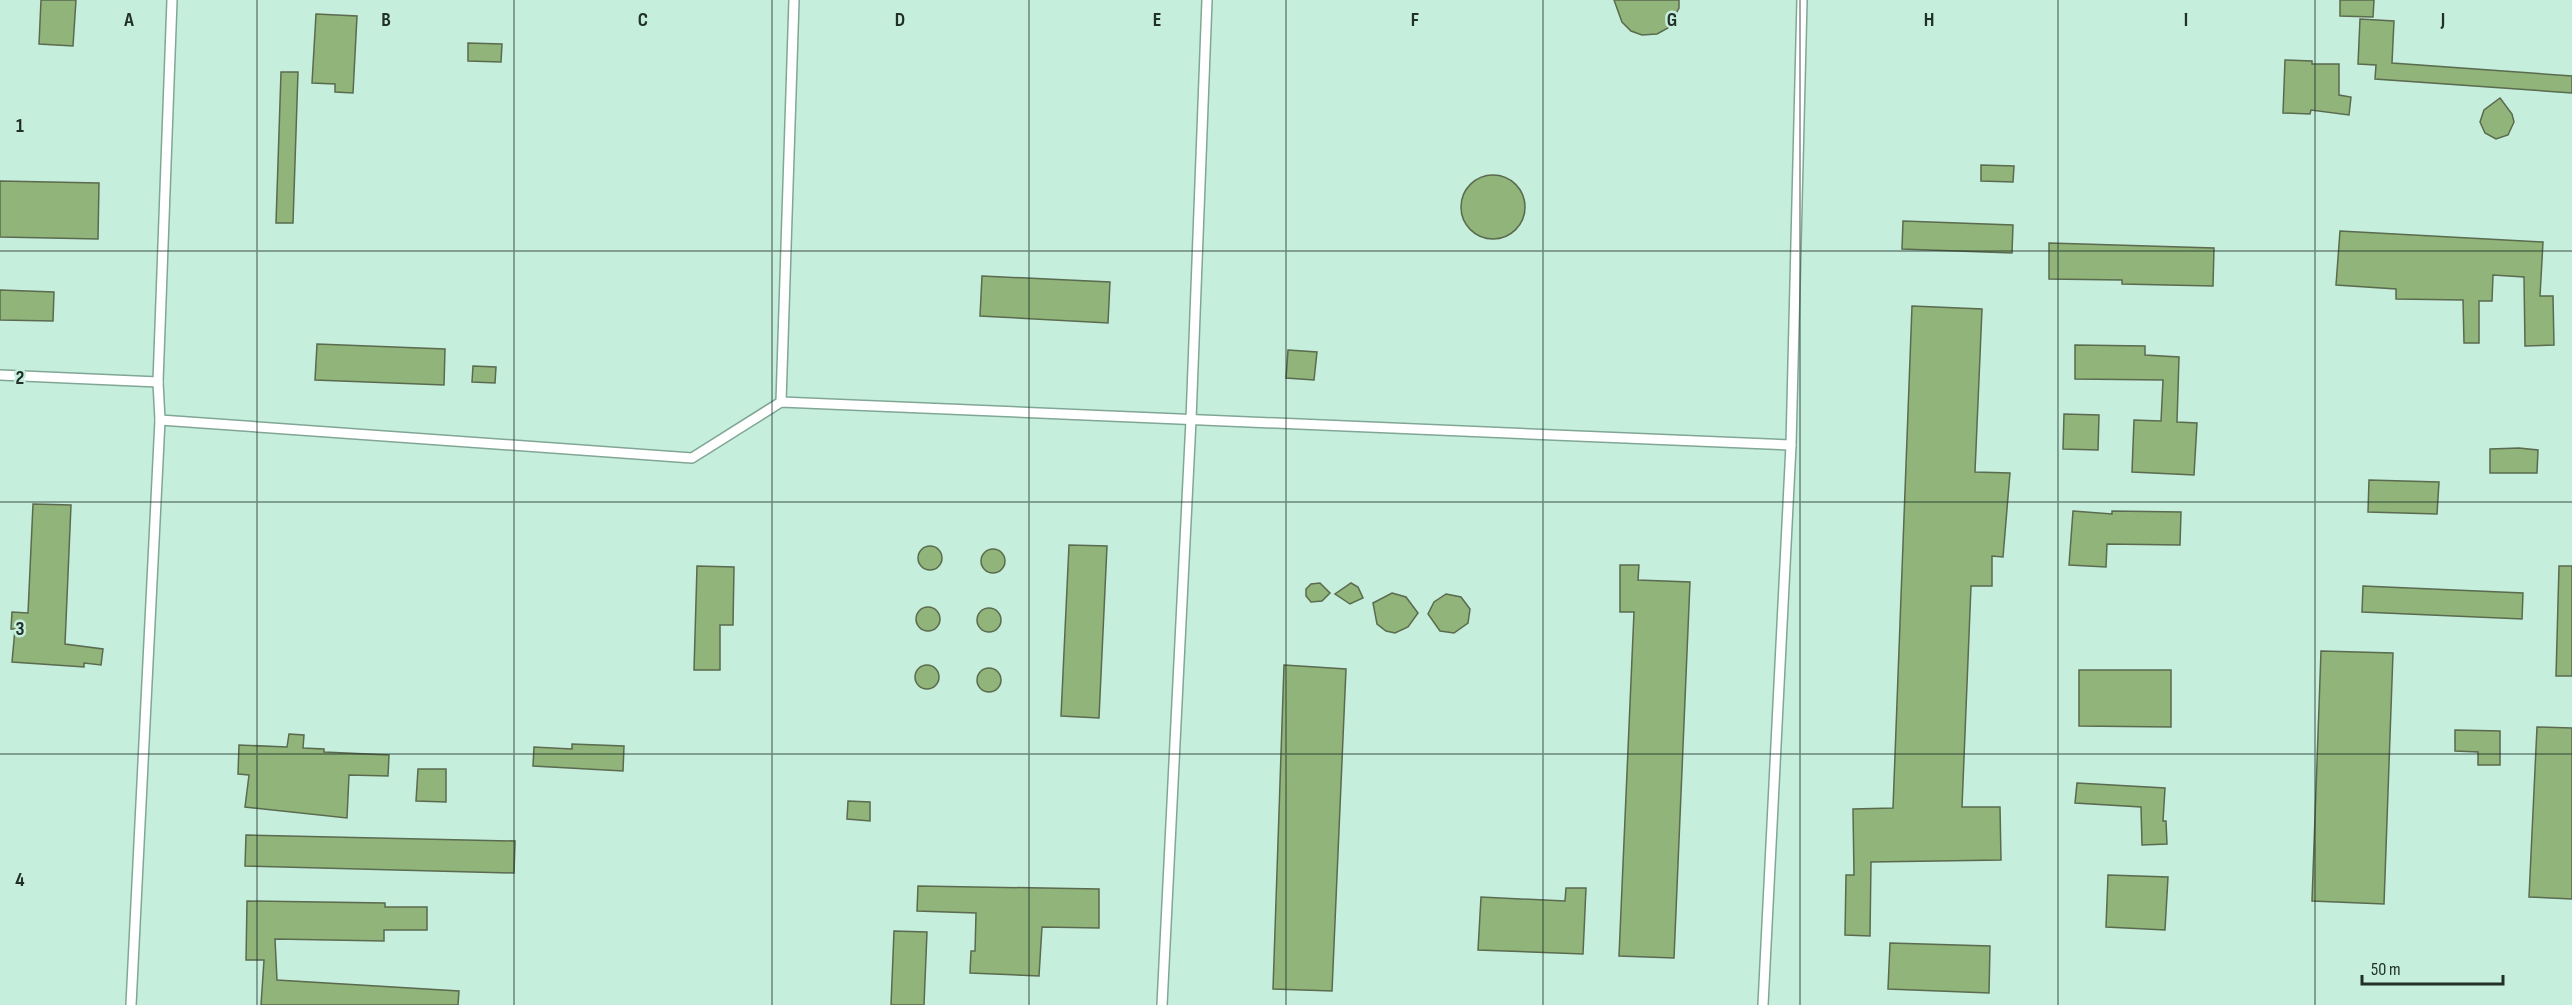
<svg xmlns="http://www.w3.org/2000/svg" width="2572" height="1005" font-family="'Sofia Sans Condensed',sans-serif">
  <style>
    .building { fill: #90b479; stroke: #5a6b4f; stroke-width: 1.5 }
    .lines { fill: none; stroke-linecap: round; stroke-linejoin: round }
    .service-casing { stroke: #81a696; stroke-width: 12 }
    .service { stroke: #fff; stroke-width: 9 }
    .grid { fill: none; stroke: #213029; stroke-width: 1.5; stroke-opacity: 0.55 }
    .grid-label { font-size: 20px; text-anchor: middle; font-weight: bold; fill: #213029; stroke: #c6eedc; stroke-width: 5; stroke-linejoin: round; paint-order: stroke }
  </style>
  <rect width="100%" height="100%" fill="#c6eedc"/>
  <g class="building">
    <path d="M41,0H76L73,46L39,44Z"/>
    <path d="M1614,0H1679V8L1668,28L1657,34L1642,35L1631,31L1622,22Z"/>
    <path d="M2340,0H2374L2373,17L2340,16Z"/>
    <path d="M316,14L357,16L353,93L335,92V84L312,83Z"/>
    <path d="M2360,19L2394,21L2392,63L2572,76V93L2375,79L2376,65L2358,64Z"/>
    <path d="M468,43L502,44L501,62L468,61Z"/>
    <path d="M2285,60L2312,61V64H2339V95L2351,97L2349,115L2311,110L2310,114L2283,113Z"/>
    <path d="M281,72H298L293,223H276Z"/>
    <path d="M2500,98L2512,114L2514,122L2508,135L2496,139L2485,133L2480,122L2484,110Z"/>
    <path d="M1981,165L2014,166L2013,182L1981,181Z"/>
    <circle cx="1493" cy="207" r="32"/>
    <path d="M0,181L99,183L98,239L0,237Z"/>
    <path d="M1903,221L2013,225L2012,253L1902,249Z"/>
    <path d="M2340,231L2543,242L2540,296H2553L2554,345L2525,346L2524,277L2493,275L2492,301H2479V343H2464L2463,300L2396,299V289L2336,285Z"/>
    <path d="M2049,243L2214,248L2213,286L2122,284V280L2049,279Z"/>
    <path d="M982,276L1110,282L1108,323L980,316Z"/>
    <path d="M0,290L54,292L53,321L0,320Z"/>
    <path d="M1912,306L1982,309L1975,472L2010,473L2003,557L1992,556V586H1971L1962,807H2000L2001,860L1871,862L1870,936L1845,935L1846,875H1854L1853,809L1893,808Z"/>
    <path d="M317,344L445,349L444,385L315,380Z"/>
    <path d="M2075,345L2145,346V355L2179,357L2177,422L2197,423L2194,475L2132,472L2134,420L2161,421L2163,380L2075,379Z"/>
    <path d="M1288,350L1317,352L1314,380L1286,378Z"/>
    <path d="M473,366L496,367L495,383L472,382Z"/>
    <path d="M2064,414L2099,415L2098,450L2063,449Z"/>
    <path d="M2519,448L2538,450L2537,473H2490V449Z"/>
    <path d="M2369,480L2439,482L2437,514L2368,512Z"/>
    <path d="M33,504L71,505L65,644L103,649L101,665L84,663V667L12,662L15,629H11L12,612L28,613Z"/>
    <path d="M2073,511L2112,514V511L2181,512L2180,545L2107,544L2106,567L2069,565Z"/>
    <path d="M1069,545L1107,546L1099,718L1061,716Z"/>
    <circle cx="930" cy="558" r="12"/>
    <circle cx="993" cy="561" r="12"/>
    <path d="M1620,565H1639L1638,580L1690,582L1674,958L1619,956L1634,612H1620Z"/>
    <path d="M697,566L734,567L733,625H720V670H694Z"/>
    <path d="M2559,566H2572V676H2556Z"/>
    <path d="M1320,583L1330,593L1322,601L1311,602L1306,596V589L1311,584Z"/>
    <path d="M1351,583L1358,587L1363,598L1350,604L1335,594Z"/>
    <path d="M2363,586L2523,593L2522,619L2362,612Z"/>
    <path d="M1392,593L1406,597L1418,613L1408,627L1395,633L1386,631L1377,624L1373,603Z"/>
    <path d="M1446,594L1461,597L1470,609L1468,623L1454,633L1440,631L1428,614L1434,602Z"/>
    <circle cx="928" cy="619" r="12"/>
    <circle cx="989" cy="620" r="12"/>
    <path d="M2321,651L2393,653L2384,904L2312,901Z"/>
    <path d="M1284,665L1346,669L1332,991L1273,989Z"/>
    <circle cx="927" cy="677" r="12"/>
    <circle cx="989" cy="680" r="12"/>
    <path d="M2079,670H2171V727L2079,726Z"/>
    <path d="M2537,727L2572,728V899L2529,897Z"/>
    <path d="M2455,730L2500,731V765H2478V752L2455,751Z"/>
    <path d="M289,734L304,735L303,748L324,749V752L389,755L388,776L349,775L347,818L245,807L249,775L238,774L239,745L287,747Z"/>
    <path d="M572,744L624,746L623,771L533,766L534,747L572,749Z"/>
    <path d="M418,769H446V802L416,801Z"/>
    <path d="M2077,783L2165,788L2163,821H2166L2167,844L2142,845L2141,807L2075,803Z"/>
    <path d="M848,801L870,802V821L847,819Z"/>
    <path d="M246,835L515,841L514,873L245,866Z"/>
    <path d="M2108,875L2168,877L2165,930L2106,927Z"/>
    <path d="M918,886L1099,889V928L1042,927L1039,976L970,973L971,951H975L976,913L917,911Z"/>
    <path d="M1566,888H1586L1583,954L1478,950L1481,897L1565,901Z"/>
    <path d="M247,901L385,903V907H427V930H384V941L275,939L277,980L459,991L458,1005H261L264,960H246Z"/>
    <path d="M894,931L927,932L924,1005H891Z"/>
    <path d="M1890,943L1990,946L1989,993L1888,989Z"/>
  </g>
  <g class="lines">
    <g class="service-casing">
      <g id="service">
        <path d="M0,375L158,382"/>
        <path d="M781,402L794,0"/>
        <path d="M160,420L692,458L781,402L1791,445"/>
        <path d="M131,1005L160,420L158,382L172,0"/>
        <path d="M1162,1005L1191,420L1207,0"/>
        <path d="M1763,1005L1791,445L1802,0"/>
      </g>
    </g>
    <use href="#service" class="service"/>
  </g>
  <path class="grid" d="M257,0V1005M514,0V1005M772,0V1005M1029,0V1005M1286,0V1005M1543,0V1005M1800,0V1005M2058,0V1005M2315,0V1005M0,251H2572M0,502H2572M0,754H2572"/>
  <g class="grid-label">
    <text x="129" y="26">A</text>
    <text x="386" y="26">B</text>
    <text x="643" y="26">C</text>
    <text x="900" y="26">D</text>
    <text x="1157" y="26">E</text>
    <text x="1415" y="26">F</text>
    <text x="1672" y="26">G</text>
    <text x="1929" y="26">H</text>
    <text x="2186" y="26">I</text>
    <text x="2443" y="26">J</text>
    <text x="20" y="132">1</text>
    <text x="20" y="384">2</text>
    <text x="20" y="635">3</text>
    <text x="20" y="886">4</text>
  </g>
  <path d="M2362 975v9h141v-9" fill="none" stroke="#213029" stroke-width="3"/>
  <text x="2371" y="975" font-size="18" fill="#213029" stroke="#c6eedc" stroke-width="4.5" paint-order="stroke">50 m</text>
</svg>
